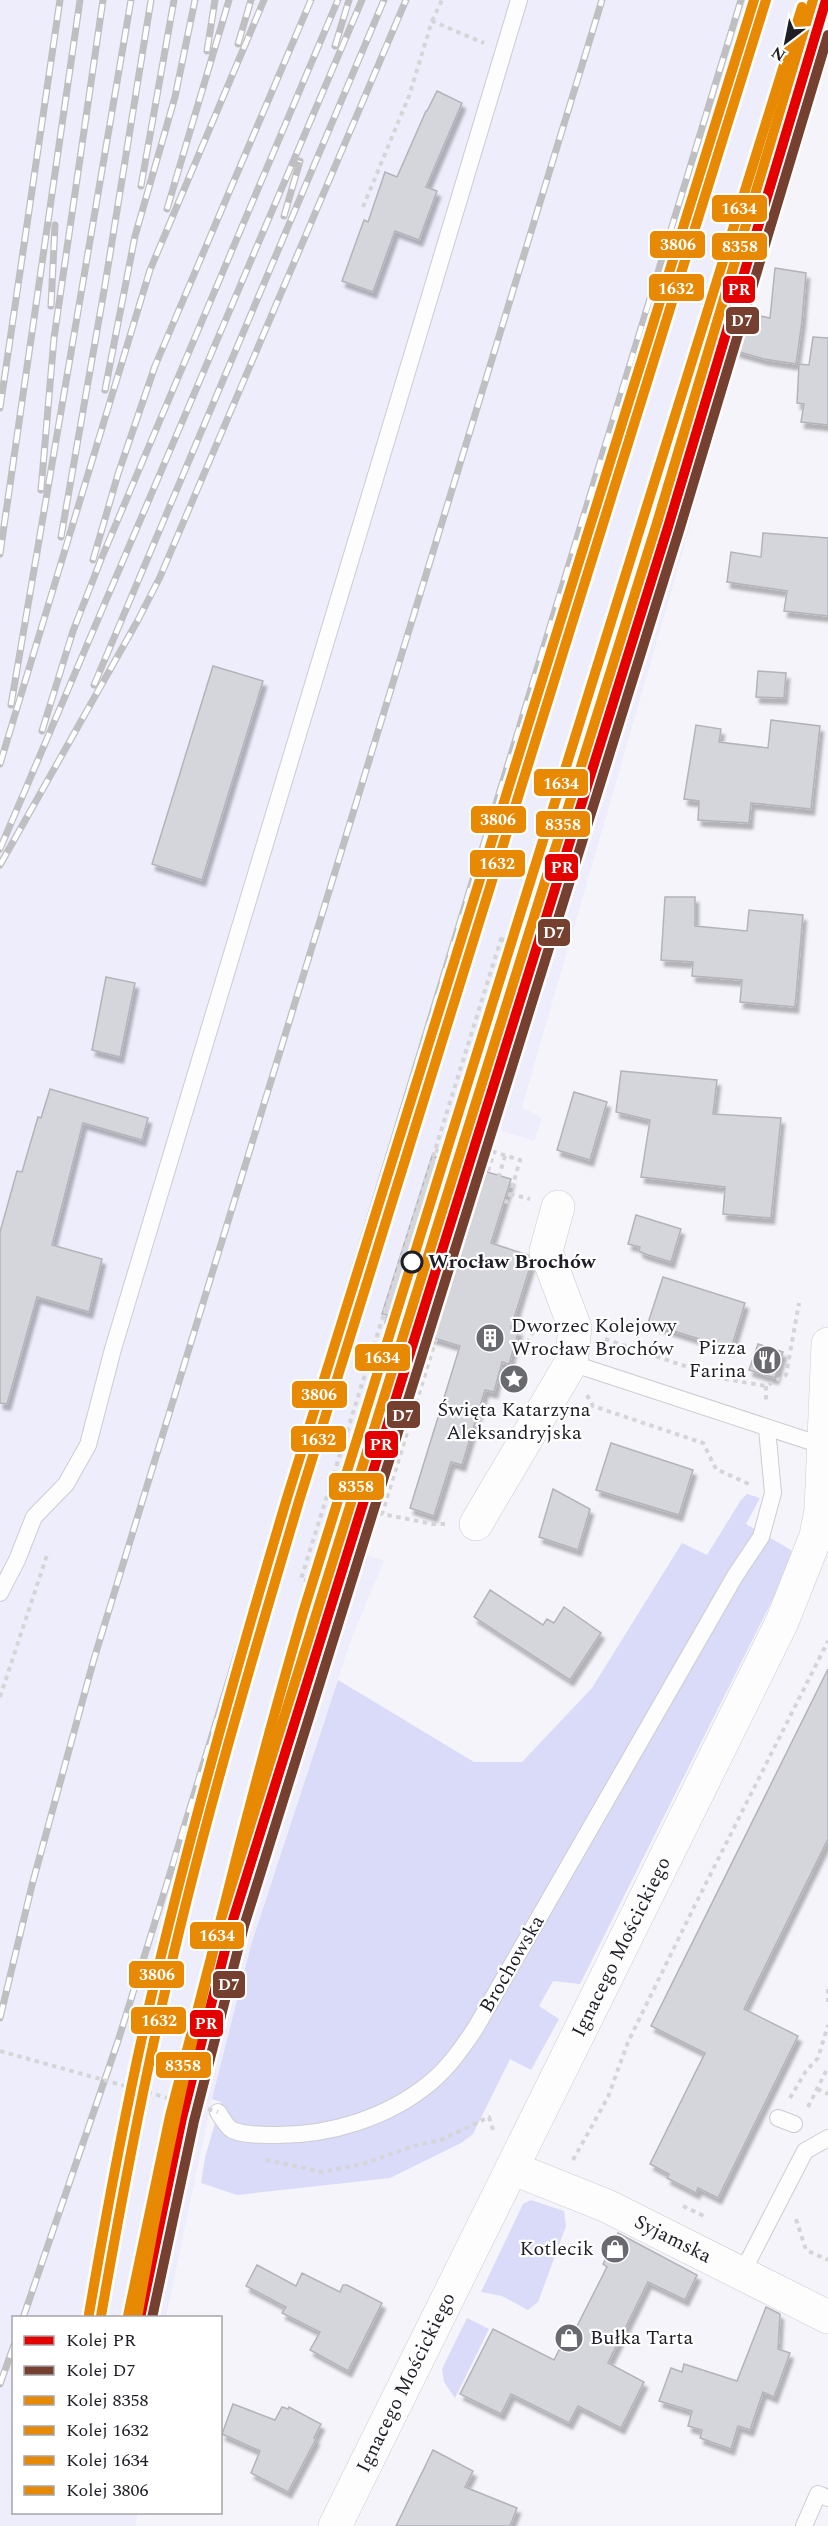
<svg xmlns="http://www.w3.org/2000/svg" width="828" height="2526" font-family="Spectral,serif">
  <style>
    .built { fill: #ededfc }
    .green { fill: #dadaf9 }
    .building { fill: #d5d5dc; stroke: #b3b3b9; stroke-width: 1.5; filter: url(#shadow) }
    .lines { fill: none; stroke-linecap: round; stroke-linejoin: round }
    .service-casing { stroke: #ccccd2; stroke-width: 18 }
    .minor-casing { stroke: #ccccd2; stroke-width: 34 }
    .tertiary-casing { stroke: #ccccd2; stroke-width: 34 }
    .path { stroke: #d5d5d8; stroke-width: 4; stroke-dasharray: 4.5 4.5; stroke-linecap: butt }
    .service { stroke: #fdfdfe; stroke-width: 16 }
    .minor { stroke: #fdfdfe; stroke-width: 33 }
    .tertiary { stroke: #fdfdfe; stroke-width: 33 }
    .rail-casing { stroke: #bfbfc2; stroke-width: 7 }
    .rail { stroke: #fff; stroke-width: 4.5; stroke-dasharray: 14; stroke-linecap: butt }
    .path-bridge { stroke: #d5d5d8; stroke-width: 4; stroke-dasharray: 4.5 4.5; stroke-linecap: butt }
    .rail-1-casing { stroke: #fff; stroke-width: 15 }
    .rail-2-casing { stroke: #fff; stroke-width: 15 }
    .rail-3-casing { stroke: #fff; stroke-width: 15 }
    .rail-4-casing { stroke: #fff; stroke-width: 15 }
    .rail-5-casing { stroke: #fff; stroke-width: 15 }
    .rail-6-casing { stroke: #fff; stroke-width: 15 }
    .rail-1 { stroke: #e50000; stroke-width: 10 }
    .rail-2 { stroke: #754030; stroke-width: 10 }
    .rail-3 { stroke: #e88904; stroke-width: 10 }
    .rail-4 { stroke: #e88904; stroke-width: 10 }
    .rail-5 { stroke: #e88904; stroke-width: 10 }
    .rail-6 { stroke: #e88904; stroke-width: 10 }
    .stop-dot { fill: #fff; stroke: #1e1e26; stroke-width: 3 }
    .labels { text-anchor: middle; dominant-baseline: central; stroke-width: 4.5; stroke-linejoin: round; paint-order: stroke }
    .stop-label { font-size: 20px; font-weight: bold; fill: #1e1e26; stroke: #fff; text-anchor: start }
    .poi-label { font-size: 20px; fill: #1e1e26; stroke: #fff; text-anchor: start }
    .street-label { font-size: 20px; fill: #1e1e26; stroke: #fff }
    .line-badge { stroke: #fff; stroke-width: 2 }
    .badge-label { font-size: 16px; text-anchor: middle; font-weight: bold; fill: #fff }
  </style>
  <defs>
    <filter id="shadow"><feDropShadow dx="3.5" dy="6" stdDeviation="1.5" flood-color="#0004"/></filter>
  </defs>
  <rect width="100%" height="100%" fill="#f4f4fa"/>
  <path class="built" d="M0,0H828V29L676,575L522,1107L542,1118L534,1141L495,1129L363,1554L384,1561L350,1642L251,1945L211,2104L166,2317L14,2318V2512L137,2513L136,2526H0Z"/>
  <g class="green">
    <path d="M747,1494L760,1498L746,1524L791,1550L793,1559L580,1984L553,1981L539,2006L559,2019L531,2070L510,2059L473,2134L461,2143L390,2178L237,2195L201,2183L205,2158L221,2102L212,2099L251,1945L338,1680L474,1762H522L592,1688L682,1543L707,1555L741,1500Z"/>
    <path d="M531,2200L564,2211L566,2226L538,2302L528,2310L502,2296L481,2292L523,2204Z"/>
    <path d="M467,2318L489,2329L455,2398L444,2382L442,2369Z"/>
  </g>
  <g class="building">
    <path d="M437,91L462,103L426,187L437,191L419,240L395,231L373,292L342,281L364,220L368,222L385,172L397,177L426,111H427Z"/>
    <path d="M775,268L806,273L802,321L796,364L764,359L736,351L743,326L757,330L760,316L770,318Z"/>
    <path d="M813,337L828,338V425L801,422L804,404L797,403L799,364L809,365Z"/>
    <path d="M763,533L828,538V616L784,611L787,591L727,582L731,552L761,557Z"/>
    <path d="M213,666L263,681L202,880L152,864Z"/>
    <path d="M758,671L786,673L784,698L756,697Z"/>
    <path d="M771,720L820,726L811,809L751,803L749,823L698,820L699,801L684,799L696,725L721,729L719,742L768,748Z"/>
    <path d="M665,897H695V926L747,931L749,910L803,915L795,1007L740,1002L742,980L692,976L693,962L661,960Z"/>
    <path d="M106,977L135,983L120,1057L92,1050Z"/>
    <path d="M621,1071L717,1080L713,1114L781,1118L771,1218L723,1214L725,1187L641,1177L650,1120L616,1112Z"/>
    <path d="M50,1089L148,1118L142,1140L83,1123L52,1245L102,1259L92,1300L89,1312L37,1297L7,1404L0,1403V1232L17,1171L22,1172L38,1117L41,1118Z"/>
    <path d="M574,1092L607,1102L590,1160L557,1150Z"/>
    <path d="M432,1156L511,1179L491,1243L528,1255L531,1264L511,1328L519,1330L509,1364L502,1362L494,1392L485,1390L462,1465L451,1462L434,1516L410,1508L460,1346L385,1323L388,1315L382,1314Z"/>
    <path d="M636,1215L681,1229L671,1262L645,1254L639,1251L640,1247L628,1244Z"/>
    <path d="M663,1277L745,1303L731,1349L648,1323Z"/>
    <path d="M758,1344L783,1352L775,1378L749,1370Z"/>
    <path d="M611,1443L693,1470L679,1515L596,1490Z"/>
    <path d="M553,1489L590,1509L578,1550L539,1537Z"/>
    <path d="M490,1590L543,1625L547,1619L554,1623L564,1607L601,1633L570,1680L474,1617Z"/>
    <path d="M828,1669V1839L744,2009L798,2036L718,2198L698,2188L696,2193L667,2178L669,2174L650,2164L705,2053L651,2026Z"/>
    <path d="M618,2233L697,2275L685,2300L648,2282L608,2363L644,2382L621,2428L578,2406L569,2423L511,2394L501,2414L460,2394L493,2329L554,2360L567,2334L572,2336L607,2267L603,2264Z"/>
    <path d="M257,2265L296,2286L302,2273L340,2292L343,2285H347L382,2303L348,2371L310,2350L320,2332L282,2313L286,2307L246,2286Z"/>
    <path d="M766,2307L780,2314L778,2349L790,2353L774,2397L763,2392L750,2430L738,2426L731,2449L700,2438L702,2430L688,2426L692,2411L659,2401L671,2368L682,2372L684,2364L737,2381Z"/>
    <path d="M233,2404L275,2420L282,2407L288,2409L289,2407L321,2424L314,2438L316,2439L288,2492L251,2473L260,2451L222,2434Z"/>
    <path d="M433,2450L473,2471L465,2487L517,2508L510,2526H396Z"/>
  </g>
  <g class="lines">
    <g class="service-casing">
      <g id="service">
        <path d="M571,1363L824,1446"/>
        <path d="M0,1593L17,1560L34,1517L66,1484L88,1445L113,1349L519,0"/>
        <path d="M218,2112C222,2118 227,2127 232,2130C244,2135 260,2135 273,2135C329,2136 388,2118 431,2082C449,2067 462,2048 475,2029L735,1576L761,1537L773,1493L767,1429"/>
        <path d="M778,2118L794,2124"/>
        <path d="M741,2275L805,2151L828,2138"/>
        <path d="M804,2526L818,2494L828,2498"/>
      </g>
    </g>
    <g class="minor-casing">
      <g id="minor">
        <path d="M476,1524L571,1363L575,1328L546,1251L558,1207"/>
        <path id="s1" d="M512,2168L607,2206L828,2317"/>
      </g>
    </g>
    <g class="tertiary-casing">
      <g id="tertiary">
        <path id="s2" d="M335,2526L782,1622L816,1536L821,1510L828,1344"/>
      </g>
    </g>
    <g class="path">
      <path d="M432,21L442,0"/>
      <path d="M363,207L409,96L432,21L484,43"/>
      <path d="M501,939L524,946L324,1586L301,1579Z"/>
      <path d="M435,1150L458,1158"/>
      <path d="M441,1170L446,1154"/>
      <path d="M496,1186L505,1156"/>
      <path d="M510,1194L530,1199"/>
      <path d="M408,1235L432,1243"/>
      <path d="M420,1239L433,1199"/>
      <path d="M441,1322L466,1330"/>
      <path d="M605,1339L720,1378L766,1386L786,1375L799,1303"/>
      <path d="M514,1347L524,1350L539,1319"/>
      <path d="M524,1350L541,1354"/>
      <path d="M766,1386V1403"/>
      <path d="M587,1395L593,1406L703,1443L716,1469L749,1484"/>
      <path d="M445,1524H433L382,1514L481,1193L494,1152L520,1160L508,1202L481,1193"/>
      <path d="M0,1697L48,1552"/>
      <path d="M828,1989V2002"/>
      <path d="M817,2089L828,2094"/>
      <path d="M790,2098L806,2071L818,2058L828,2025"/>
      <path d="M808,2107L828,2067"/>
      <path d="M266,2160L322,2172L363,2164L413,2146L441,2140L489,2117L494,2133"/>
      <path d="M573,2160L608,2097L628,2042L694,1907L828,1641"/>
      <path d="M683,2206L706,2217"/>
      <path d="M796,2219L806,2250L828,2260"/>
    </g>
    <use href="#service" class="service"/>
    <use href="#minor" class="minor"/>
    <use href="#tertiary" class="tertiary"/>
    <g class="rail-casing">
      <g id="rail">
        <path d="M238,44L251,0"/>
        <path d="M335,46L349,0"/>
        <path d="M207,51L215,0"/>
        <path d="M141,186L174,0"/>
        <path d="M167,209L229,0"/>
        <path d="M284,216L300,161"/>
        <path d="M51,306L55,225"/>
        <path d="M105,390L135,236L175,97L195,0"/>
        <path d="M0,408L60,0"/>
        <path d="M41,490L54,338L103,0"/>
        <path d="M61,537L105,285L151,0"/>
        <path d="M0,554L80,0"/>
        <path d="M93,560L118,474L155,366L311,0"/>
        <path d="M94,685L384,0"/>
        <path d="M11,705L131,0"/>
        <path d="M42,731L73,631L102,557L338,0"/>
        <path d="M0,764L150,270L264,0"/>
        <path d="M0,849L362,0"/>
        <path d="M0,865L138,620L160,577L406,0"/>
        <path d="M0,2018L32,1885L94,1659L602,0"/>
        <path d="M23,2318L118,2041L168,1880L741,0"/>
        <path d="M0,2384L14,2345"/>
      </g>
    </g>
    <use href="#rail" class="rail"/>
    <path class="path-bridge" d="M0,2051L218,2112"/>
    <g class="rail-1-casing">
      <path id="rail-1" d="M140,2318L182,2118L232,1923L668,527L826,0"/>
    </g>
    <g class="rail-2-casing">
      <path id="rail-2" d="M152,2318L194,2121L244,1926L679,531L828,35"/>
    </g>
    <g class="rail-3-casing">
      <path id="rail-3" d="M128,2316L170,2116L221,1919L657,523L813,0"/>
    </g>
    <g class="rail-4-casing">
      <path id="rail-4" d="M101,2316C119,2213 138,2111 161,2009C199,1838 249,1669 299,1501L766,0"/>
    </g>
    <g class="rail-5-casing">
      <path id="rail-5" d="M137,2318C178,2079 236,1845 303,1613L802,7"/>
    </g>
    <g class="rail-6-casing">
      <path id="rail-6" d="M89,2314C107,2209 126,2105 150,2002C190,1832 237,1665 287,1498L754,0"/>
    </g>
    <use href="#rail-1" class="rail-1"/>
    <use href="#rail-2" class="rail-2"/>
    <use href="#rail-3" class="rail-3"/>
    <use href="#rail-4" class="rail-4"/>
    <use href="#rail-5" class="rail-5"/>
    <use href="#rail-6" class="rail-6"/>
  </g>
  <defs>
    <g id="building-disc" transform="scale(1.5)"><circle r="9.5" fill="#696970" stroke="#fff"/><path d="M-4-6H4V6H1V3H-1V6H-4ZM-2.5-4.3h1.7v1.8h-1.7ZM.8-4.3h1.7v1.8H.8ZM-2.5-1h1.7V.8h-1.7ZM.8-1h1.7V.8H.8Z" fill="#fff"/></g>
    <g id="restaurant-disc" transform="scale(1.5)"><circle r="9.5" fill="#696970" stroke="#fff"/><path d="M-5-6h1v4h1v-4h1v4h1v-4h1v5L-1.5 .5V6h-2V.5L-5-1ZM5-6V6H3V1.5H1.5Q1.5-4 5-6Z" fill="#fff"/></g>
    <g id="sight-disc" transform="scale(1.5)"><circle r="9.5" fill="#696970" stroke="#fff"/><path d="M0-6L1.8-2.2L6-1.7L2.9 1.2L3.7 5.4L0 3.3L-3.7 5.4L-2.9 1.2L-6-1.7L-1.8-2.2Z" fill="#fff"/></g>
    <g id="shop-disc" transform="scale(1.5)"><circle r="9.5" fill="#696970" stroke="#fff"/><path d="M-5-2.5h2.3a2.7 3.5 0 0 1 5.4 0H5L5.5 6h-11ZM-1.5-2.5h3a1.5 2.3 0 0 0-3 0Z" fill="#fff"/></g>
  </defs>
  <g fill-rule="evenodd">
    <use href="#building-disc" x="490" y="1338"/>
    <use href="#restaurant-disc" x="767" y="1360"/>
    <use href="#sight-disc" x="514" y="1379"/>
    <use href="#shop-disc" x="615" y="2249"/>
    <use href="#shop-disc" x="569" y="2338"/>
  </g>
  <circle class="stop-dot" cx="412" cy="1262" r="10"/>
  <g class="labels">
    <g class="stop-label">
      <text x="428" y="1262">Wrocław Brochów</text>
    </g>
    <g class="poi-label">
      <text x="511" y="1326">Dworzec Kolejowy<tspan x="511" dy="23">Wrocław Brochów</tspan></text>
      <text x="746" y="1348" text-anchor="end">Pizza<tspan x="746" dy="23">Farina</tspan></text>
      <text x="514" y="1410" text-anchor="middle">Święta Katarzyna<tspan x="514" dy="23">Aleksandryjska</tspan></text>
      <text x="594" y="2249" text-anchor="end">Kotlecik</text>
      <text x="590" y="2338">Bułka Tarta</text>
    </g>
    <g class="street-label">
      <text stroke="none"><textPath href="#s2" startOffset="646">Ignacego Mościckiego</textPath></text>
      <text transform="translate(512 1964) rotate(-60)">Brochowska</text>
      <text stroke="none"><textPath href="#s1" startOffset="176">Syjamska</textPath></text>
      <text stroke="none"><textPath href="#s2" startOffset="160">Ignacego Mościckiego</textPath></text>
    </g>
  </g>
  <g class="line-badge">
    <rect x="711" y="194" width="57" height="29" rx="6" fill="#e88904"/>
    <rect x="649" y="230" width="57" height="29" rx="6" fill="#e88904"/>
    <rect x="711" y="232" width="57" height="29" rx="6" fill="#e88904"/>
    <rect x="648" y="273" width="57" height="29" rx="6" fill="#e88904"/>
    <rect x="722" y="275" width="34" height="29" rx="6" fill="#e50000"/>
    <rect x="725" y="306" width="35" height="29" rx="6" fill="#754030"/>
    <rect x="533" y="768" width="56" height="29" rx="6" fill="#e88904"/>
    <rect x="470" y="805" width="57" height="29" rx="6" fill="#e88904"/>
    <rect x="535" y="810" width="56" height="28" rx="6" fill="#e88904"/>
    <rect x="469" y="849" width="57" height="29" rx="6" fill="#e88904"/>
    <rect x="544" y="853" width="35" height="29" rx="6" fill="#e50000"/>
    <rect x="537" y="918" width="34" height="29" rx="6" fill="#754030"/>
    <rect x="354" y="1343" width="57" height="29" rx="6" fill="#e88904"/>
    <rect x="291" y="1380" width="57" height="29" rx="6" fill="#e88904"/>
    <rect x="386" y="1400" width="35" height="29" rx="6" fill="#754030"/>
    <rect x="290" y="1425" width="57" height="28" rx="6" fill="#e88904"/>
    <rect x="364" y="1430" width="35" height="29" rx="6" fill="#e50000"/>
    <rect x="328" y="1472" width="57" height="29" rx="6" fill="#e88904"/>
    <rect x="189" y="1921" width="56" height="29" rx="6" fill="#e88904"/>
    <rect x="128" y="1960" width="57" height="29" rx="6" fill="#e88904"/>
    <rect x="212" y="1970" width="34" height="29" rx="6" fill="#754030"/>
    <rect x="130" y="2006" width="57" height="29" rx="6" fill="#e88904"/>
    <rect x="189" y="2009" width="35" height="29" rx="6" fill="#e50000"/>
    <rect x="155" y="2051" width="57" height="28" rx="6" fill="#e88904"/>
  </g>
  <g class="badge-label">
    <text x="739" y="214">1634</text>
    <text x="678" y="250">3806</text>
    <text x="740" y="252">8358</text>
    <text x="676" y="294">1632</text>
    <text x="739" y="295">PR</text>
    <text x="742" y="326">D7</text>
    <text x="561" y="789">1634</text>
    <text x="498" y="825">3806</text>
    <text x="563" y="830">8358</text>
    <text x="497" y="869">1632</text>
    <text x="562" y="873">PR</text>
    <text x="554" y="938">D7</text>
    <text x="382" y="1363">1634</text>
    <text x="319" y="1400">3806</text>
    <text x="403" y="1421">D7</text>
    <text x="318" y="1445">1632</text>
    <text x="381" y="1450">PR</text>
    <text x="356" y="1492">8358</text>
    <text x="217" y="1941">1634</text>
    <text x="157" y="1980">3806</text>
    <text x="229" y="1990">D7</text>
    <text x="159" y="2026">1632</text>
    <text x="206" y="2029">PR</text>
    <text x="183" y="2071">8358</text>
  </g>
  <rect x="12" y="2316" width="210" height="198" fill="#ffffff" stroke="#a5a5a8" stroke-width="1.5"/>
  <rect x="24" y="2336" width="30" height="9" fill="#e50000" stroke="#a5a5a8" stroke-width="1.5"/>
  <text x="66" y="2346" font-size="18" fill="#1e1e26">Kolej PR</text>
  <rect x="24" y="2366" width="30" height="9" fill="#754030" stroke="#a5a5a8" stroke-width="1.5"/>
  <text x="66" y="2376" font-size="18" fill="#1e1e26">Kolej D7</text>
  <rect x="24" y="2396" width="30" height="9" fill="#e88904" stroke="#a5a5a8" stroke-width="1.5"/>
  <text x="66" y="2406" font-size="18" fill="#1e1e26">Kolej 8358</text>
  <rect x="24" y="2426" width="30" height="9" fill="#e88904" stroke="#a5a5a8" stroke-width="1.5"/>
  <text x="66" y="2436" font-size="18" fill="#1e1e26">Kolej 1632</text>
  <rect x="24" y="2456" width="30" height="9" fill="#e88904" stroke="#a5a5a8" stroke-width="1.5"/>
  <text x="66" y="2466" font-size="18" fill="#1e1e26">Kolej 1634</text>
  <rect x="24" y="2486" width="30" height="9" fill="#e88904" stroke="#a5a5a8" stroke-width="1.5"/>
  <text x="66" y="2496" font-size="18" fill="#1e1e26">Kolej 3806</text>
  <g transform="translate(786 42) rotate(212)" stroke="#ffffff" stroke-width="4.5" paint-order="stroke">
  <path d="M0-4.5L10 22L0 15L-10 22Z" fill="#1e1e26"/>
  <text y="-9" font-size="16" font-weight="bold" text-anchor="middle" fill="#1e1e26">N</text>
  </g>
</svg>
